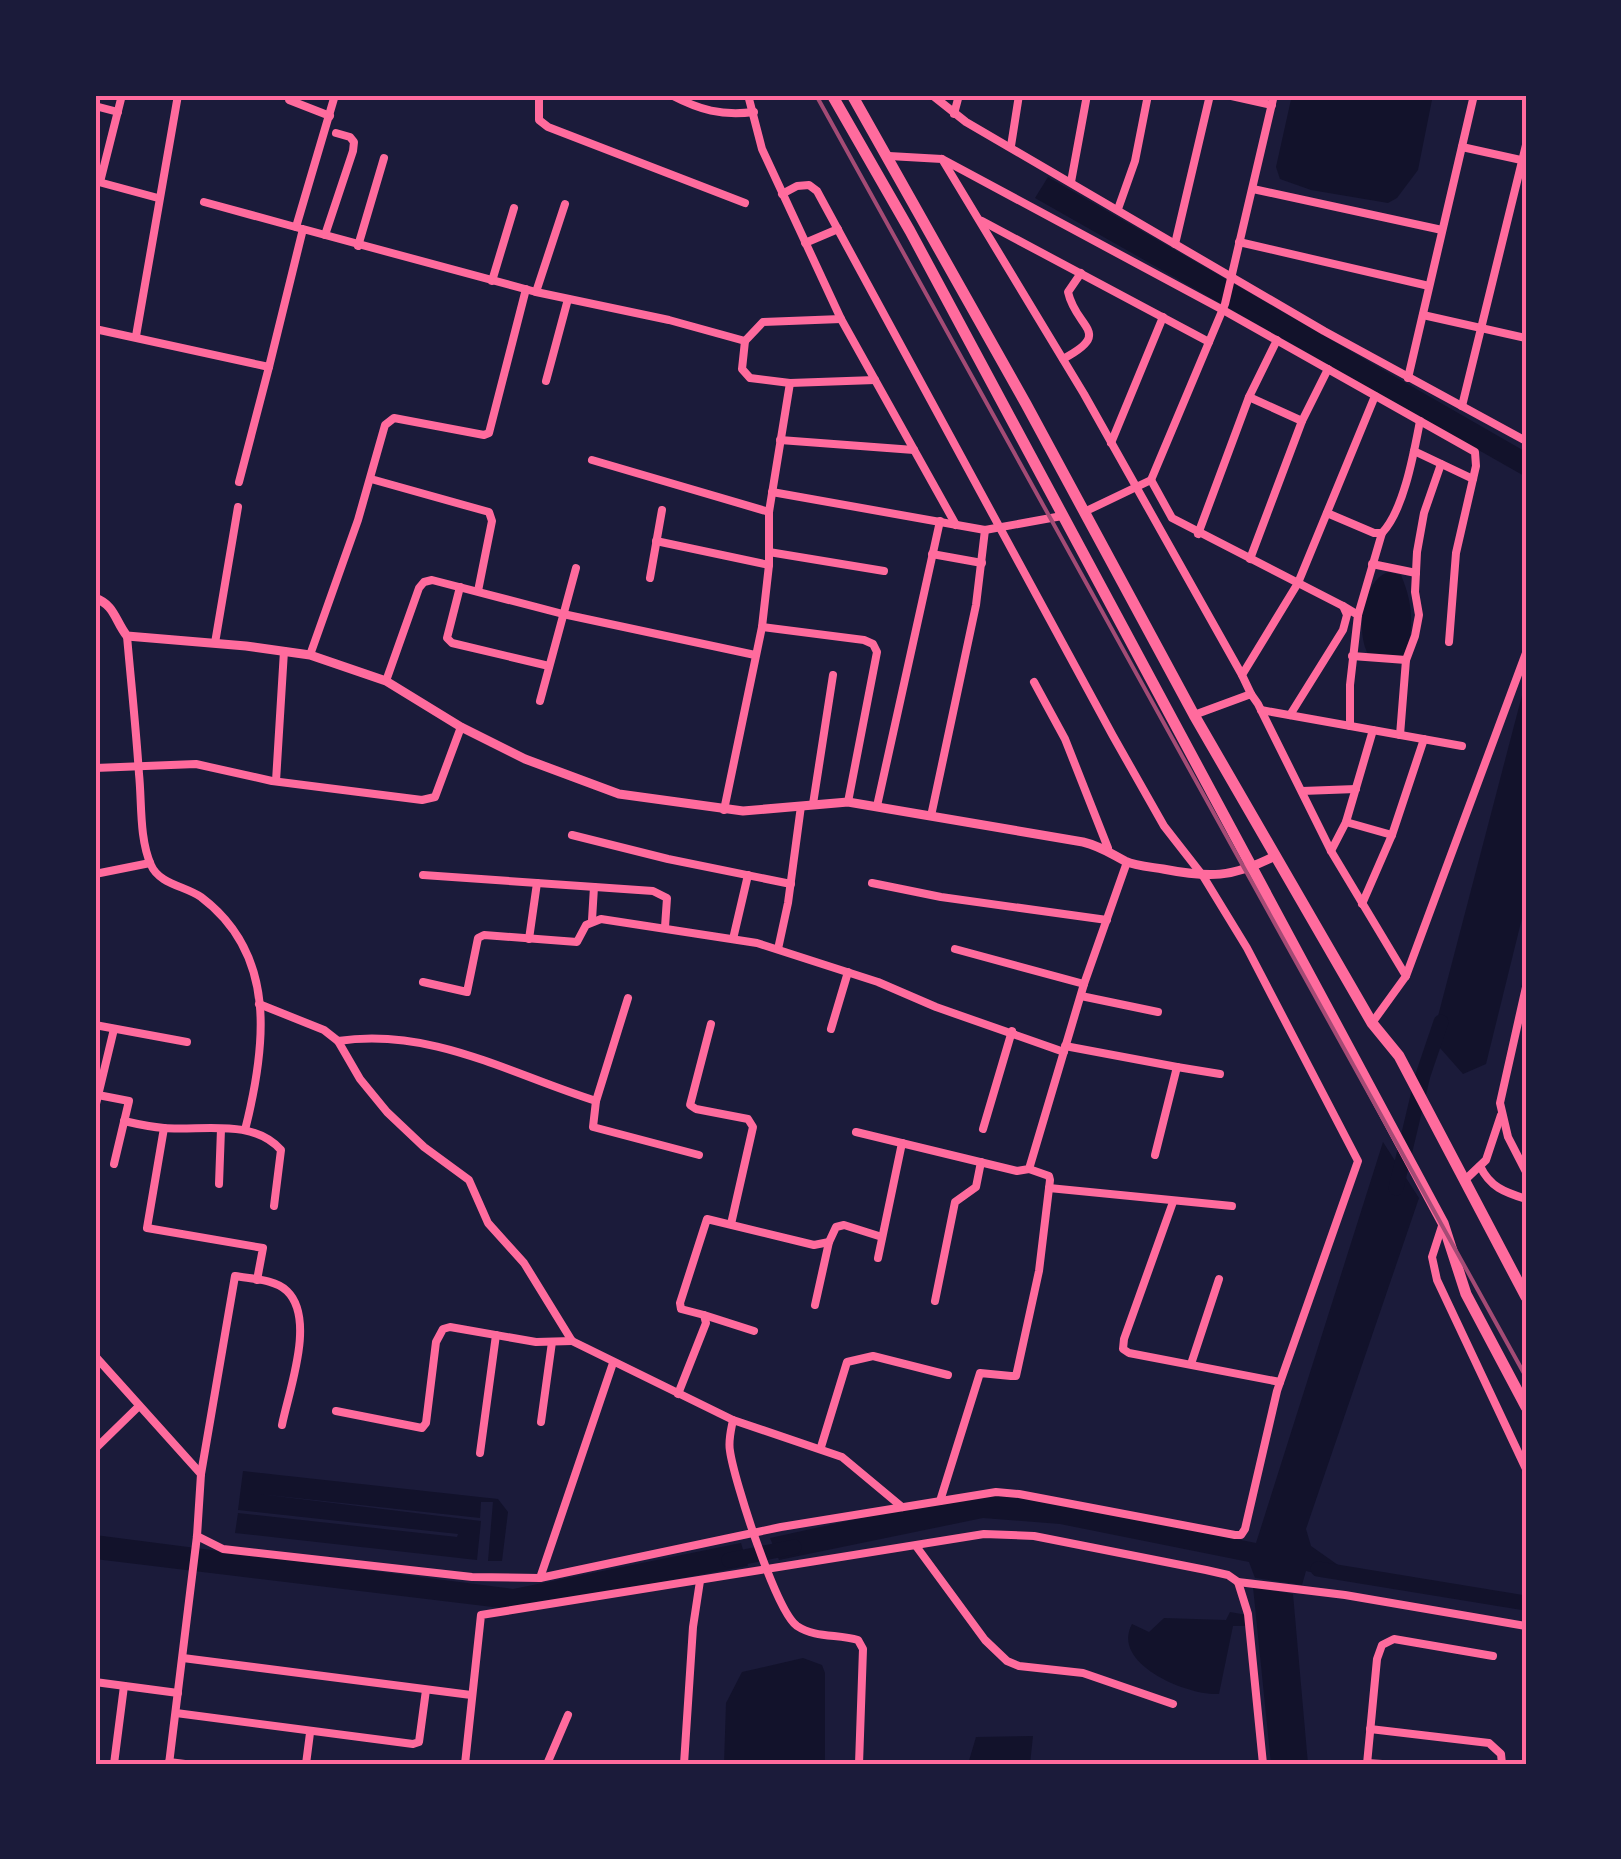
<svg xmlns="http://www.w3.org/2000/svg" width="1621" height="1859" font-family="Poppins,sans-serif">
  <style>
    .water { fill: #12122b }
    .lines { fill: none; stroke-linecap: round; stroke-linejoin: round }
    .canal { stroke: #12122b; stroke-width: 15 }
    .minor { stroke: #ff6b9d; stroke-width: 8 }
    .tertiary { stroke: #ff6b9d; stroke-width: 9 }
    .primary { stroke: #ff6b9d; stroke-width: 11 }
    .rail { stroke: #a44b75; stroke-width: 4 }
    .neatline { fill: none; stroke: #ff6b9d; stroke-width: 4 }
  </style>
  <rect width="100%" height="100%" fill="#1b1b3a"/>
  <g class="water">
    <path d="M1292,95H1433L1418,170L1397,198L1388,203L1311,190L1280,179L1276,167Z"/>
    <path d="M1048,177L1526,452V477L1035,198Z"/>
    <path d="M1388,572L1401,575C1413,604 1414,625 1406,655L1401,658L1369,656C1355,634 1362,581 1388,572Z"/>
    <path d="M1526,680V902L1486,1064L1463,1074L1432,1039Z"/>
    <path d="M1383,1142L1419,1198L1306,1529L1311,1546L1338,1565L1339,1579L1306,1571L1302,1585L1255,1578L1249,1562L1060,1524L983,1518L779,1560L770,1538L966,1495H1016L1256,1543Z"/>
    <path d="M243,1471L498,1499L508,1512L502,1561H488L493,1502H481L480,1518L259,1494L481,1521L477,1560L235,1533L238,1513L457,1537L458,1534L238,1510Z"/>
    <path d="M95,1535L513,1589L741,1543L748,1566L542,1604L501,1608L95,1559Z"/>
    <path d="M1253,1587L1293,1594L1308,1764H1271Z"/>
    <path d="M1230,1612L1247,1615L1245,1626H1233L1219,1694C1188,1696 1110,1664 1132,1624L1149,1632L1164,1618L1226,1620Z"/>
    <path d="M803,1658L822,1665L825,1673V1764H724L726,1703L742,1672Z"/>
    <path d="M1033,1736L1030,1764H968L976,1737Z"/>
  </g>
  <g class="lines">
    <g class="canal">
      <path d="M1396,1188L1423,1075L1441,1022"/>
      <path d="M729,1560L794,1547"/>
      <path d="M1318,1569L1526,1603"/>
    </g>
    <g class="minor">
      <path d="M289,95V100L330,116"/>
      <path d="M539,95V120L548,127L745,203"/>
      <path d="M671,95C700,110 721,116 754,112"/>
      <path d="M748,95L762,149L841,319L956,525"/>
      <path d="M932,95L966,122L1324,331L1526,441"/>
      <path d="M1227,95L1272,105"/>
      <path d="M95,106L118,112"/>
      <path d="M954,114L959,95"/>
      <path d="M1011,146L1019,95"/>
      <path d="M1462,147L1526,161"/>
      <path d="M889,156L942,159L1084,394L1242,675"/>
      <path d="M942,159L1223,310L1475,452L1476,466L1456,553L1449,642"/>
      <path d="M95,181L158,198"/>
      <path d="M100,182L122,95"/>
      <path d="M1071,182L1087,95"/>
      <path d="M1253,189L1442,230"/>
      <path d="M204,202L299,228"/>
      <path d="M1118,209L1135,161L1148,95"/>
      <path d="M982,221L1209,342"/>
      <path d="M296,227L335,95"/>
      <path d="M325,235L353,151L354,142L350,137L336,133"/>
      <path d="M1239,242L1429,286"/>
      <path d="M805,243L838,229"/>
      <path d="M1175,244L1210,95"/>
      <path d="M358,246L384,158"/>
      <path d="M492,281L514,208"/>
      <path d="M536,292L565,204"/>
      <path d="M1423,315L1526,338"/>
      <path d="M95,329L269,367L303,229L536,292L669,320L745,341L763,322L841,319"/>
      <path d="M136,336L178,95"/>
      <path d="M745,341L742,369L750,378L790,383L875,380"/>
      <path d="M1063,359C1114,332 1076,329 1068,292L1081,273"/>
      <path d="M1408,378L1474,95"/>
      <path d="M546,381L568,299"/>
      <path d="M1249,397L1277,340"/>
      <path d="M1462,406L1526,145"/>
      <path d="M1302,421L1328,369"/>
      <path d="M780,440L914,450"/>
      <path d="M1111,443L1163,317"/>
      <path d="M1414,451L1473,479"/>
      <path d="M592,460L769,512"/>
      <path d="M371,479L489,512L492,521L478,591"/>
      <path d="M1151,480L1172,518L1343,606L1347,615L1343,630L1290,715"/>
      <path d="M239,482L269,367"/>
      <path d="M772,492L985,530L1062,516"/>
      <path d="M1084,512L1151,480L1225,304L1274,95"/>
      <path d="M1327,513L1374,533H1382C1404,510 1414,452 1420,421"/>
      <path d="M1198,534L1249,397L1302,421L1250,559"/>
      <path d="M656,541L769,565"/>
      <path d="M769,552L884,571"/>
      <path d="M932,554L982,563"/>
      <path d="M1372,564L1416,573"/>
      <path d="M650,578L662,510"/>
      <path d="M460,587L447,638L452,643L549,666"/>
      <path d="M1343,606L1358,615L1350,685V726"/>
      <path d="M1358,615L1382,533"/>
      <path d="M762,627L864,640L873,644L877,652L848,802"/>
      <path d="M127,636C131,682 136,728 139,774C142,802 139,838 151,865C159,884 185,886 201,897C278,955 266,1047 245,1130"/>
      <path d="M215,643L238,507"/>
      <path d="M310,655L358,520L385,425L394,418L484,435L489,433L526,289"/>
      <path d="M1352,656L1406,660"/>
      <path d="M386,681L419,588L424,582L432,580L563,614L755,655"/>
      <path d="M1034,682L1065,739L1108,848"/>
      <path d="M1251,694L1242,675L1298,583L1375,396"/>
      <path d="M540,701L576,568"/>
      <path d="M1261,710L1462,746"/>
      <path d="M1194,715L1251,694L1258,704L1331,851L1406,976L1372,1023"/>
      <path d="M1400,735L1406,660L1415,636L1419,615L1415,592L1417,552L1424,513L1441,464"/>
      <path d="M95,768L196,764L272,781L422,800L435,797L461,727"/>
      <path d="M276,781L284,651"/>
      <path d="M1302,791L1356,789"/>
      <path d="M813,804L833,675"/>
      <path d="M877,806L940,521"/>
      <path d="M724,810L762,627L769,565V512L790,383"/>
      <path d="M931,816L976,605L985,530"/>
      <path d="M1346,822L1392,835"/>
      <path d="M572,835L668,859L791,884"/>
      <path d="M1331,851L1346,822L1373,730"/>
      <path d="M95,874L150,863"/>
      <path d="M423,875L653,891L667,898L665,927"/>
      <path d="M872,883L941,897L1107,920"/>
      <path d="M1362,904L1392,835L1424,739"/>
      <path d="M592,920L594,887"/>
      <path d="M529,939L537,883"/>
      <path d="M733,939L748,875"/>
      <path d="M778,949L788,903L801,806"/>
      <path d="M955,949L1084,984"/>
      <path d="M1406,976L1526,653"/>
      <path d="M423,982L467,992L478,938L484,935L577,942L586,925L601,919L757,943L878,982L936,1007L1064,1052"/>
      <path d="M1526,987L1500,1103L1508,1137L1526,1172"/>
      <path d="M1081,996L1158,1012"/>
      <path d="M259,1004L324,1030L338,1041L360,1079L387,1112L424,1147L469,1180L488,1223L524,1263L572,1341L733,1420C731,1430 728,1441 730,1451C734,1480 776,1611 797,1626C815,1638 838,1634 858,1640L863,1649L859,1764"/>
      <path d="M711,1024L690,1105L696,1109L748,1119L753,1127L731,1224"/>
      <path d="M95,1025L187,1042"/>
      <path d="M831,1029L848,972"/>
      <path d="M338,1041C431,1027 510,1074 596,1101L628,998"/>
      <path d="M1065,1046L1177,1067L1155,1155"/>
      <path d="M1177,1067L1220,1074"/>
      <path d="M98,1095L129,1101L114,1164"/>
      <path d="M596,1101L593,1127L699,1155"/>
      <path d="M95,1108L114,1029"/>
      <path d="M124,1121C137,1124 151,1127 164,1128C202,1131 253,1118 281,1150L274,1206"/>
      <path d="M164,1128L147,1228L263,1248L257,1280"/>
      <path d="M983,1129L1012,1031"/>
      <path d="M856,1132L1017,1171L1029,1169L1084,984L1127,862"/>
      <path d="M1480,1166C1490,1187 1504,1192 1526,1199"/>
      <path d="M1466,1179L1486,1160L1501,1115"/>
      <path d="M219,1184L221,1129"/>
      <path d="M1049,1188L1232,1206"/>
      <path d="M1173,1202L1124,1339L1123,1349L1129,1353L1280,1382"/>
      <path d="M1442,1226L1432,1257L1437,1280L1526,1469"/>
      <path d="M878,1258L902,1143"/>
      <path d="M935,1301L955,1202L976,1187L981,1162"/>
      <path d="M815,1305L829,1242"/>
      <path d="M704,1315L754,1331"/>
      <path d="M95,1356L201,1474L197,1536L169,1764"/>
      <path d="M1191,1364L1219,1279"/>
      <path d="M678,1394L706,1323L704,1315L681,1309L680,1303L707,1219L814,1245L829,1242L836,1227L844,1225L882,1237"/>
      <path d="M336,1411L422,1428L426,1423L436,1342L443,1329L450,1327L536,1342L572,1341"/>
      <path d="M733,1420L842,1457L902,1507"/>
      <path d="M541,1422L552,1342"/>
      <path d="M821,1447L847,1362L873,1356L948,1375"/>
      <path d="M95,1449L138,1407"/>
      <path d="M480,1453L496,1335"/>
      <path d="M201,1474L235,1276C251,1279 275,1279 287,1291C316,1319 289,1390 282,1425"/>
      <path d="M940,1501L980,1373L1011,1376H1016L1018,1367L1039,1271L1050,1180L1049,1176L1029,1169"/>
      <path d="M197,1536L223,1549L472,1577L540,1578L781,1527L996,1492L1019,1494L1235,1535H1241L1245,1529L1277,1391L1358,1161L1247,948L1203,876L1164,826L1113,736L817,191L809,185L797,186L782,194"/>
      <path d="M916,1546L985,1640L1007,1661L1019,1666L1083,1673L1173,1704"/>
      <path d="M540,1578L613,1363"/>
      <path d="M1238,1582L1345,1595L1526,1626"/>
      <path d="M183,1658L471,1695"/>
      <path d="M95,1682L178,1693"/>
      <path d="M176,1713L413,1744L419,1742L426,1690"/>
      <path d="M1370,1729L1489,1743L1501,1754L1502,1764"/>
      <path d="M169,1762L185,1764"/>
      <path d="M1367,1763L1382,1764"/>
      <path d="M114,1764L124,1686"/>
      <path d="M306,1764L310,1733"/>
      <path d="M465,1764L481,1615L984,1534L1034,1536L1206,1570L1228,1575L1238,1582L1248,1614L1263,1764"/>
      <path d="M547,1764L568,1715"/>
      <path d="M684,1764L693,1627L700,1581"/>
      <path d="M1367,1764L1377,1659L1382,1645L1394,1639L1493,1656"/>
    </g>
    <path class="tertiary" d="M95,598C115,605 115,621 127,636L246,646L310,655L386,681L461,727L525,759L619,794L743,811L848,802L1083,842C1100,846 1110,853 1125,861C1135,866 1151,867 1163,869C1209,878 1232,878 1275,856"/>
    <g class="primary">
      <path d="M832,95L910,231L1443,1223L1466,1294L1526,1407"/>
      <path d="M852,95L1026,404L1194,715L1372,1023L1399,1056L1526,1297"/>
    </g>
    <path class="rail" d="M816,95L1526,1377"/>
  </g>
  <rect width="1621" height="1859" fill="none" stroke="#1b1b3a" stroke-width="195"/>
  <rect x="98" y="98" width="1426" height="1664" class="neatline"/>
</svg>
